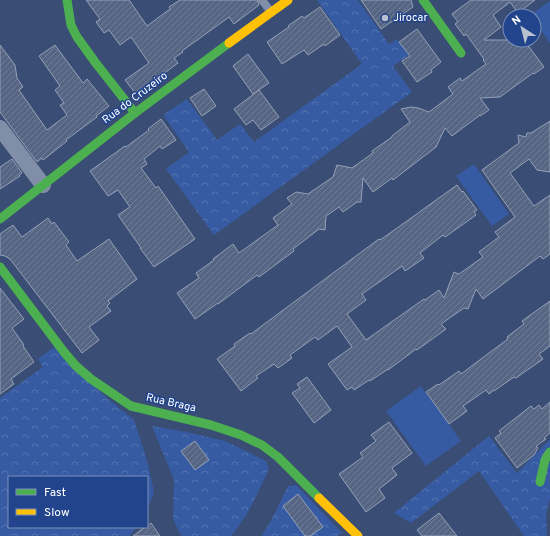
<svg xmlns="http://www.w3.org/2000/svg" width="550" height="536" font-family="Overpass,sans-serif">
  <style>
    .green { fill: #365ba3 }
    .forest { fill: url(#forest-crowns) }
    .building { fill: url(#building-hatch); stroke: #95a1b7 }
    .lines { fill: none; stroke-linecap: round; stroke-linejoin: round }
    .lane { stroke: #818ea8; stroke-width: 8 }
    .street { stroke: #818ea8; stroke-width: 16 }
    .fast { stroke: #4caf50; stroke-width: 9 }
    .slow { stroke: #ffc107; stroke-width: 9 }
    .poi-dot { fill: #bac1ce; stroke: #22448d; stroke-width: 1.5 }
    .labels { text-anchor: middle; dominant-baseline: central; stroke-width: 3; stroke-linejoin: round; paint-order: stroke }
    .poi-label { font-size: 11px; fill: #fff; stroke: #22448d; text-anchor: start }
    .street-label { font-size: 11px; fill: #fff; stroke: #22448d }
  </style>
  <defs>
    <pattern id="forest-crowns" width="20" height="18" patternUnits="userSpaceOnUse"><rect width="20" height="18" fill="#365ba3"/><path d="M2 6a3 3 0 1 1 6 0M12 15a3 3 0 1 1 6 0" fill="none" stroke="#5474b1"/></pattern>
    <pattern id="building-hatch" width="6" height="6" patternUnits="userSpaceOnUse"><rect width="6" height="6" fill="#566584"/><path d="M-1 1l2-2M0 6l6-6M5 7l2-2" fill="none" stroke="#6f7c96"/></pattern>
  </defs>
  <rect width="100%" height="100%" fill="#3a4d74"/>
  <g class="green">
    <path d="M550,1V43L534,20V16H531L530,15Z"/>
    <path d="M474,164L509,214L492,226L456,176Z"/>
    <path d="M421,386L461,441L426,466L386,411Z"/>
  </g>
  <g class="forest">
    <path d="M317,0H358L389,44L397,39L409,55L393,66L412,92L214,235L166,169L189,152L163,115L187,99L217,140L240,124L254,142L362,64Z"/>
    <path d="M54,347L107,398L134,420L147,460L154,492L147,511V477H9V527H137L129,536H0V398L43,367L38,359Z"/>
    <path d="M152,426L191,433L225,441L266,461L269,469C258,492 248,517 231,536H182L179,532L173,519L174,480Z"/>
    <path d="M489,436L517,473L550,439V498L546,514L547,536H524L479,471L411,523L394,513Z"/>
    <path d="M296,485L342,533L337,536H261L271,521L288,486Z"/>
  </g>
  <g class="building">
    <path d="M86,0H129L147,26L170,9L169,7L180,0H257L259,5L234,24L229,17L182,51L183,52L174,58L178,63L136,94L125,80L149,63L131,37L120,45L109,30L104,33L96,22L100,19Z"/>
    <path d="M361,0H411L413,7L381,29Z"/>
    <path d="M471,0H535L518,13L510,2L493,15L501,27L484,40H524L544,67L534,74L533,73L500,97L480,98L489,110L480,116V115L452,136L445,128L436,147L393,180L392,178L373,192L363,178L361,202H357L343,212L339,207L326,216L325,230L319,229L293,249L294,251L259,277L257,275L218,304V303L195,319L177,293L199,278L196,273L214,260L213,259L233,244L239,253L278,225L273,218L292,204L287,198L296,192L308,194L333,177L337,165L352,168L373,153L372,151L392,137V136L410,122L401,109L411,107L418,108L429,112L453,94L448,87L460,78L462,81L486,64L483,60L484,59L466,34L464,36L455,24L458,22L452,14Z"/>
    <path d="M320,7L340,35L325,46L324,44L308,55L304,50L282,64L267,42L289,27L288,26L302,16L304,18Z"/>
    <path d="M417,29L441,62L431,70L432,72L417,82L402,61L410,56L399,42Z"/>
    <path d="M0,45L15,65L17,78L23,87L19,90L47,130L67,115L60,105L64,103L55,90L60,86L39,56L55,45L83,83L87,79L109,106L96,116L97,117L66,140L67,141L43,160L42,158L37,162L0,112Z"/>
    <path d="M248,54L269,83L253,94L233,66Z"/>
    <path d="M204,89L216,106L202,116L190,98Z"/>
    <path d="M259,90L279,117L261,130L253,120L246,125L234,109Z"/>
    <path d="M161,119L176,140L162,149L160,146L144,159L147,164L141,168L156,188L158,186L195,239L154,267L140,248H141L118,215L130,207L118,190L108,196L90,171L125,146L126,147L149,130L148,129Z"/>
    <path d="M550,121V172L537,170L529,159L510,173L534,206L550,195V254L543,259L540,256L483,299L476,289L468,309L464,308L441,324L446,329L417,350L416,349L388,370V369L370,381L369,380L354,390L352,387L347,390L328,364L352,347L337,326L318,340L315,337L290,355L292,358L278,368L274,364L256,376L258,378L241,391L217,359L235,346L234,344L250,333L251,334L356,256L379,239L380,240L400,226L457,185L462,192L463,191L477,210L474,212L476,215L445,237L443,235L420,253L424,258L405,271L402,266L362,294L366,300L347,314L366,340L424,299L425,300L439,290L444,298L454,272L459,274L483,257L479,252L499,237L495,232L515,217L482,170L519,143L518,135L526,137L527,133H531Z"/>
    <path d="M12,159L22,173L19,175L20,176L0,189V167Z"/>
    <path d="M48,218L52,224L54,222L69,242L66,245L77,261L109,239L137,279L108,301L110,303L107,306L111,311L89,327L99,340L82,353L10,259L5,256L0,255V234L13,225L22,237Z"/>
    <path d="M0,288L24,319L12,328L24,345L23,346L34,362L11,379L14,384L0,394Z"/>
    <path d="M550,301V346L539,354L543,359L516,378L514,377L494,391V390L489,394L486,390L463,406L467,411L449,424L426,392L438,384L439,385L459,371L461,374L489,353L508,339L507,337L524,324L522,321Z"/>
    <path d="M307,377L331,410L314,423L292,393L300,388L297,384Z"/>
    <path d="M550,402V433L544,438L546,439L536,446L538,448L534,455L517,468L495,438L501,433L499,431L531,406L534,409L539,405L542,409Z"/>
    <path d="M389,422L412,453L392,468L397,475L379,489L385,498L366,512L339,474L363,457L360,453L376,441L371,435Z"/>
    <path d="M195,441L209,460L195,470L181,451Z"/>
    <path d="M298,494L323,527L310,536H305L283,506Z"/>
    <path d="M439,513L457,536H422L417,530Z"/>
    <path d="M151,523L160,536H133L145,527H147V526Z"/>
  </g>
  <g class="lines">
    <path class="lane" d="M262,0L271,12"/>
    <path class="street" d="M0,128L43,185"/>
    <g class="fast">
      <path d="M67,0L71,25L77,37L95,62L135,113"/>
      <path d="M423,0L461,53"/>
      <path d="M0,219L135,113L229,43"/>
      <path d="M0,267L64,352L76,366L91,379L131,406L211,425L241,435L262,445L278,457L319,498"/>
      <path d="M540,482L545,460L550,452"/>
    </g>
    <g class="slow">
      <path d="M229,43L288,0"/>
      <path d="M319,498L358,536"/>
    </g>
  </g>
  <circle class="poi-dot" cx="385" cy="18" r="4"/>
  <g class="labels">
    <g class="poi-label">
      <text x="393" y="18">Jirocar</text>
    </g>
    <g class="street-label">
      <text transform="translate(135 98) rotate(-37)">Rua do Cruzeiro</text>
      <text transform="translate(171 403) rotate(13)">Rua Braga</text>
    </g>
  </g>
  <rect x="8" y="476" width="140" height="52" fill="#22448d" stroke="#7a8fbb"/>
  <rect x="16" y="489" width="20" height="6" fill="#4caf50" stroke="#7a8fbb"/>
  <text x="44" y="496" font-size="12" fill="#ffffff">Fast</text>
  <rect x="16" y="509" width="20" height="6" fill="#ffc107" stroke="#7a8fbb"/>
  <text x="44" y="516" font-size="12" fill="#ffffff">Slow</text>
  <g transform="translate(522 28) rotate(324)"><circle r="19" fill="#22448d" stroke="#7a8fbb"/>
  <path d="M0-3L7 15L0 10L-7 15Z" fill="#bac1ce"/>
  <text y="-6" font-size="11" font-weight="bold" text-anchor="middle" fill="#ffffff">N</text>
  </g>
</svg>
